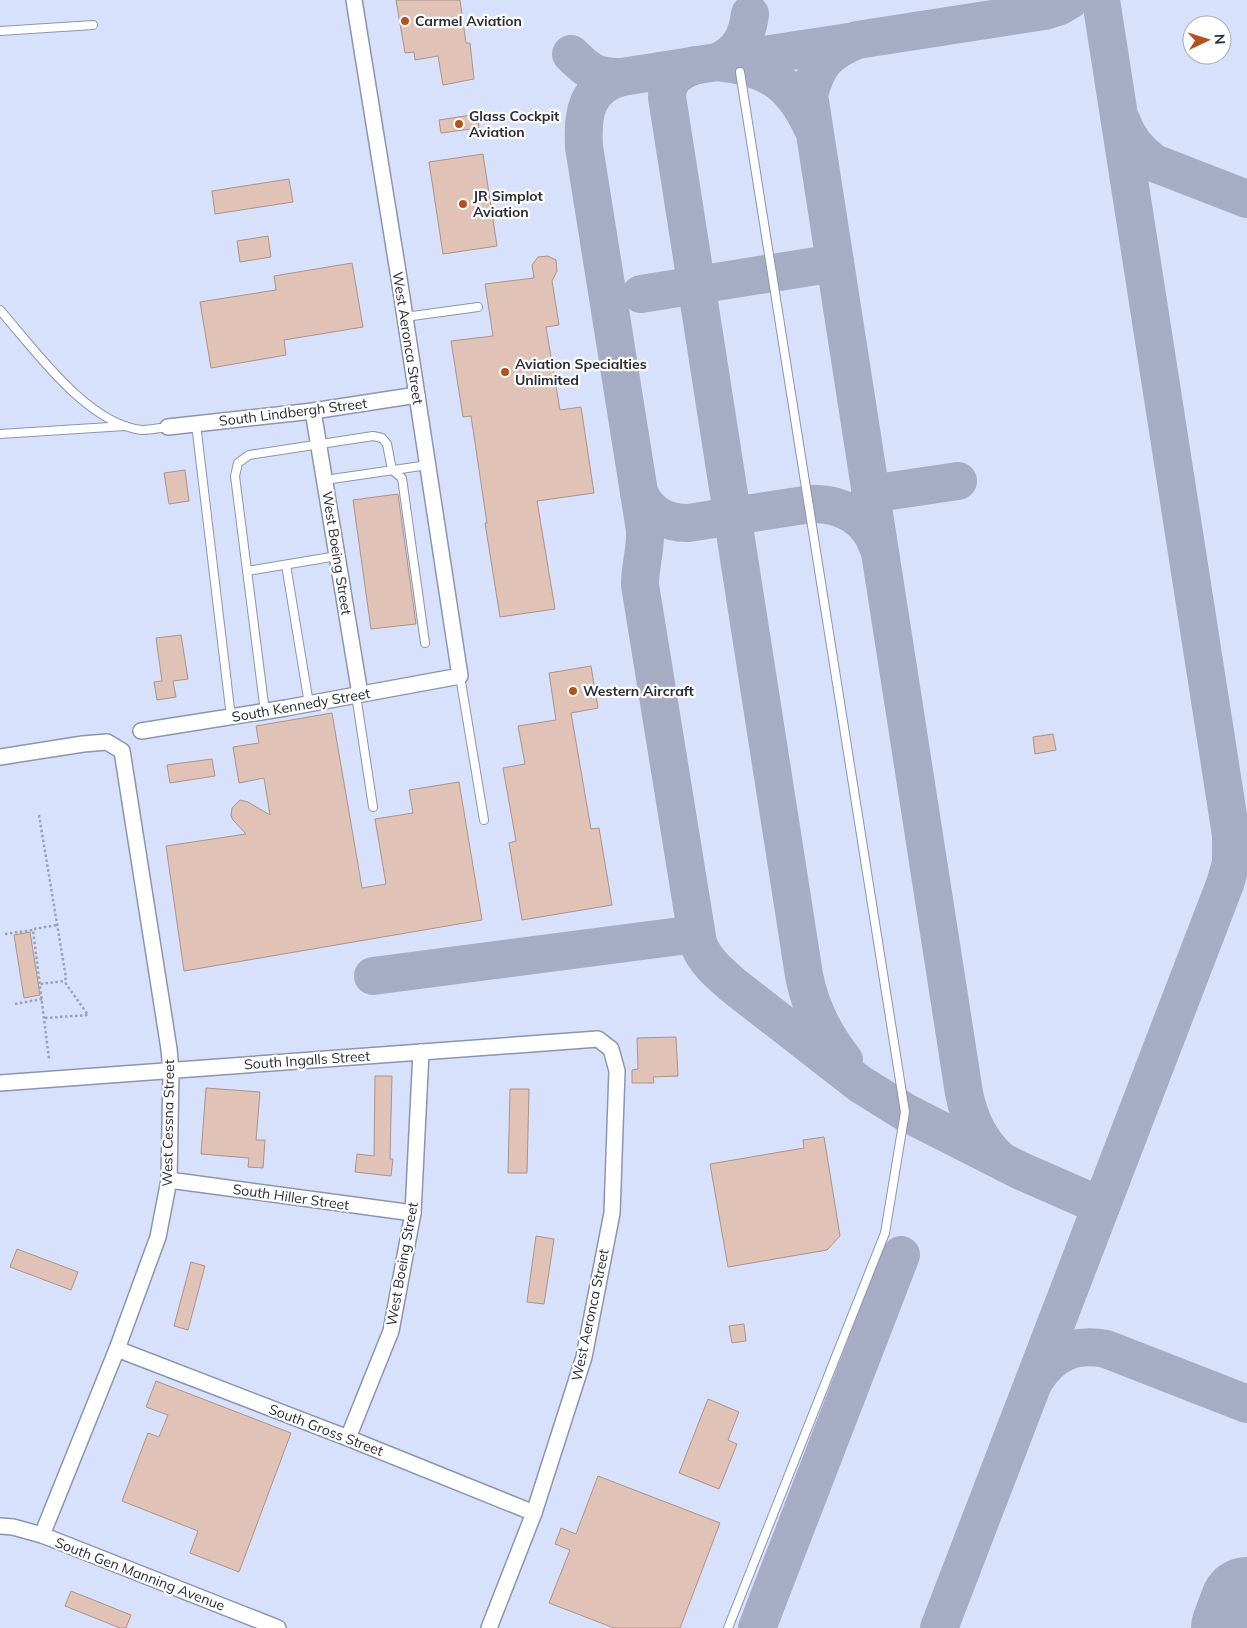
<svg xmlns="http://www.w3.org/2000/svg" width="1247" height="1628" font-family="Mulish,sans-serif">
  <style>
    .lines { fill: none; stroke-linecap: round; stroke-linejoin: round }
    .taxiway { stroke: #a5acc3; stroke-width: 38 }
    .runway { stroke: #a5acc3; stroke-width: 94 }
    .building { fill: #e0c2b6; stroke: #ae9286 }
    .service-casing { stroke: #8b95ad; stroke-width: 10 }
    .minor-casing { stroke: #8b95ad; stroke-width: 18 }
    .path { stroke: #99a1b6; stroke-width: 2.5; stroke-dasharray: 2.5 2.5; stroke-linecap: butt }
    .service { stroke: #fff; stroke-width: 8 }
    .minor { stroke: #fff; stroke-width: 15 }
    .poi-dot { fill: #b4511c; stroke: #fff; stroke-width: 2 }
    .labels { text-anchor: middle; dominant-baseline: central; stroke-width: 4.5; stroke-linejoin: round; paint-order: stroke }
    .poi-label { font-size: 14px; font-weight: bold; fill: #292c37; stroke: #fff; text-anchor: start }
    .street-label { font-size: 14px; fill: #292c37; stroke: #fff }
  </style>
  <rect width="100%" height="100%" fill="#d7e1fc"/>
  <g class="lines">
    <g class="taxiway">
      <path d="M750,14C747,37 739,53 717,62L622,77C586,86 582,114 584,147L645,530C646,549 640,566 640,585L698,943C705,962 719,973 734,986L860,1084L905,1112L1021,1171L1101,1206"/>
      <path d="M571,54C588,71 596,78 622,77"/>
      <path d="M696,65C679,71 667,79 667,97L804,975C810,1007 824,1035 844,1060"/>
      <path d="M1122,122C1128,140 1139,152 1154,163L1247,199"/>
      <path d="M812,127C791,81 766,67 717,62L849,42"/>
      <polyline points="641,294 835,263"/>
      <path d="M639,493C649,514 665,523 688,523L811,504C842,503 868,518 878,547"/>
      <polyline points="870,494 958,481"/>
      <polyline points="373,976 696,934"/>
      <path d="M998,1158C979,1141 969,1118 964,1093L809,95C817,64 827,52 857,40L1044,11L1060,6L1070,0"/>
      <path d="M1035,1380C1052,1353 1074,1343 1106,1349L1247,1404"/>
      <polyline points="757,1628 901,1255"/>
      <polyline points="939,1628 1225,884 1231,863 1231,835 1101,0"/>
    </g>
    <polyline class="runway" points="1238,1628 1247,1604"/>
  </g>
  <g class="building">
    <polygon points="396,0 460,0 466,43 470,43 474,79 443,85 438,56 415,60 414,52 405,53"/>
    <polygon points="471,115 478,115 479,128 441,133 439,120"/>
    <polygon points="483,154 497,246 443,254 429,162"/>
    <polygon points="289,179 293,202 215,214 212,191"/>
    <polygon points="268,236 271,257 240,262 237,241"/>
    <polygon points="548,256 556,260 557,271 552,281 559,325 546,327 560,410 581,407 594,493 537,501 555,609 500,617 485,523 487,523 471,416 463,417 451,341 493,336 485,284 534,278 532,265 538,257"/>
    <polygon points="352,263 363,327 284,340 286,355 211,368 200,302 276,290 274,276"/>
    <polygon points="185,470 189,501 169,504 164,473"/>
    <polygon points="398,494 416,624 371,629 353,500"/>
    <polygon points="181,635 188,679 173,681 176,697 157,700 154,682 162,681 156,638"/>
    <polygon points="591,666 598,708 571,713 591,829 599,828 612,905 522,920 509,843 516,841 503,768 525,764 518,726 556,720 549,673"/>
    <polygon points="332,713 362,888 386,884 375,819 413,813 409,790 459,782 482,920 184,971 166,846 246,834 233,820 231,816 232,808 240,800 248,802 270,815 264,778 239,783 233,747 259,743 256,726"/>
    <polygon points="1053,734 1056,750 1035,754 1033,737"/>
    <polygon points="212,759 215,776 170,783 167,765"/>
    <polygon points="30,932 40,995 24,998 14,935"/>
    <polygon points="676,1037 678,1076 653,1077 654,1083 632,1083 632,1070 638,1069 637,1038"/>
    <polygon points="375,1076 392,1076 390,1159 393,1159 391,1176 355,1172 357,1154 374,1156"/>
    <polygon points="206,1088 260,1092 256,1140 265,1140 263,1168 248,1167 249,1158 201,1154"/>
    <polygon points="510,1089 529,1089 527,1173 508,1173"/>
    <polygon points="824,1137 840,1236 827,1250 728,1267 710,1164 804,1148 803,1140"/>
    <polygon points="536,1236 554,1239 544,1304 527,1302"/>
    <polygon points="17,1249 78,1272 71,1290 10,1267"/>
    <polygon points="191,1262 205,1266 188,1330 174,1326"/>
    <polygon points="744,1324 746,1341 732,1343 729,1326"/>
    <polygon points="156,1381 291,1433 239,1572 190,1553 198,1531 122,1501 148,1433 159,1437 168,1415 146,1407"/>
    <polygon points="708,1399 739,1412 728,1440 737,1444 719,1489 679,1473"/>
    <polygon points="598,1476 720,1523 680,1628 614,1628 549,1603 570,1550 555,1544 561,1528 576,1534"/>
    <polygon points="71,1591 131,1615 126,1628 120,1628 65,1606"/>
  </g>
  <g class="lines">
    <g class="service-casing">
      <g id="service">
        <polyline points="0,31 93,25"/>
        <path d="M0,310C34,349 87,424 142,430C150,430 160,428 168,427"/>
        <polyline points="405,317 478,307"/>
        <polyline points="196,424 231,717"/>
        <polyline points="0,434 125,426"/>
        <polyline points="325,480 428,465"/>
        <polyline points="286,565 309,704"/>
        <polyline points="247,571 337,556"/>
        <polyline points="460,676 484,820"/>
        <polyline points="356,695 373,807"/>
        <polyline points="265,712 235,476 238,463 249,455 373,436 382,438 387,444 392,470 402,478 425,643"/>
        <polyline points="728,1628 885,1233 905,1112 740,72"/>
      </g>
    </g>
    <g class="minor-casing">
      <g id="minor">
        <polyline points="313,411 360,694"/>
        <polyline points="168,427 313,411 417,395"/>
        <polyline points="141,731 286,708 460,676 399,278 354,0"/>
        <polyline points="0,757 83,744 107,742 122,751 169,1049 171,1071 169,1180 158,1237 117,1349 42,1535"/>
        <polyline points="0,1083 598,1039 611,1049 617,1071 612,1213 584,1357 534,1513 489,1628"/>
        <polyline points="169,1180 413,1213"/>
        <polyline points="117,1349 348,1438 534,1513"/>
        <polyline points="348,1438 391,1331 413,1213 421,1052"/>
        <polyline points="0,1526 13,1527 42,1535 278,1628"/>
      </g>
    </g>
    <g class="path">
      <polyline points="39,815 66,978 64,981 40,984"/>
      <polyline points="34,929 57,925"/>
      <polyline points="5,934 33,930 49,1059"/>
      <polyline points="15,1004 42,999"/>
      <polyline points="45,1018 88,1015 64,981"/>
    </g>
    <use href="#service" class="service"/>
    <use href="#minor" class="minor"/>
  </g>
  <g class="poi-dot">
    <circle cx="405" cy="21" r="5"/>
    <circle cx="459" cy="124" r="5"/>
    <circle cx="463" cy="204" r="5"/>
    <circle cx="505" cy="372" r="5"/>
    <circle cx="573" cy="691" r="5"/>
  </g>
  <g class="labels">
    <g class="poi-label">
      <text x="415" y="21">Carmel Aviation</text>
      <text x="469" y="116">Glass Cockpit<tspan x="469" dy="16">Aviation</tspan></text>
      <text x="473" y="196">JR Simplot<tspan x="473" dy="16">Aviation</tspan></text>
      <text x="515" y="364">Aviation Specialties<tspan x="515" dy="16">Unlimited</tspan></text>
      <text x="583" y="691">Western Aircraft</text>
    </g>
    <g class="street-label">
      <text transform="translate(408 338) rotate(81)">West Aeronca Street</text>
      <text transform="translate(293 412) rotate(-7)">South Lindbergh Street</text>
      <text transform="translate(337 553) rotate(81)">West Boeing Street</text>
      <text transform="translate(301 705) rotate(-10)">South Kennedy Street</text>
      <text transform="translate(307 1060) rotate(-4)">South Ingalls Street</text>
      <text transform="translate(168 1123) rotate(-89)">West Cessna Street</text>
      <text transform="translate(291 1197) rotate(8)">South Hiller Street</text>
      <text transform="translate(402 1264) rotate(-80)">West Boeing Street</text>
      <text transform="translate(590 1315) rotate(-78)">West Aeronca Street</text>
      <text transform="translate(326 1430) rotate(21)">South Gross Street</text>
      <text transform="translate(140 1574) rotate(21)">South Gen Manning Avenue</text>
    </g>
  </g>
  <g transform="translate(1207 40) rotate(86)"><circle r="24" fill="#ffffff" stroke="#a9abaf"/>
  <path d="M0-4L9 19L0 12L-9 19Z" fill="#b4511c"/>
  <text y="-8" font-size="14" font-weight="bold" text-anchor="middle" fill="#292c37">N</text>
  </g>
</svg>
